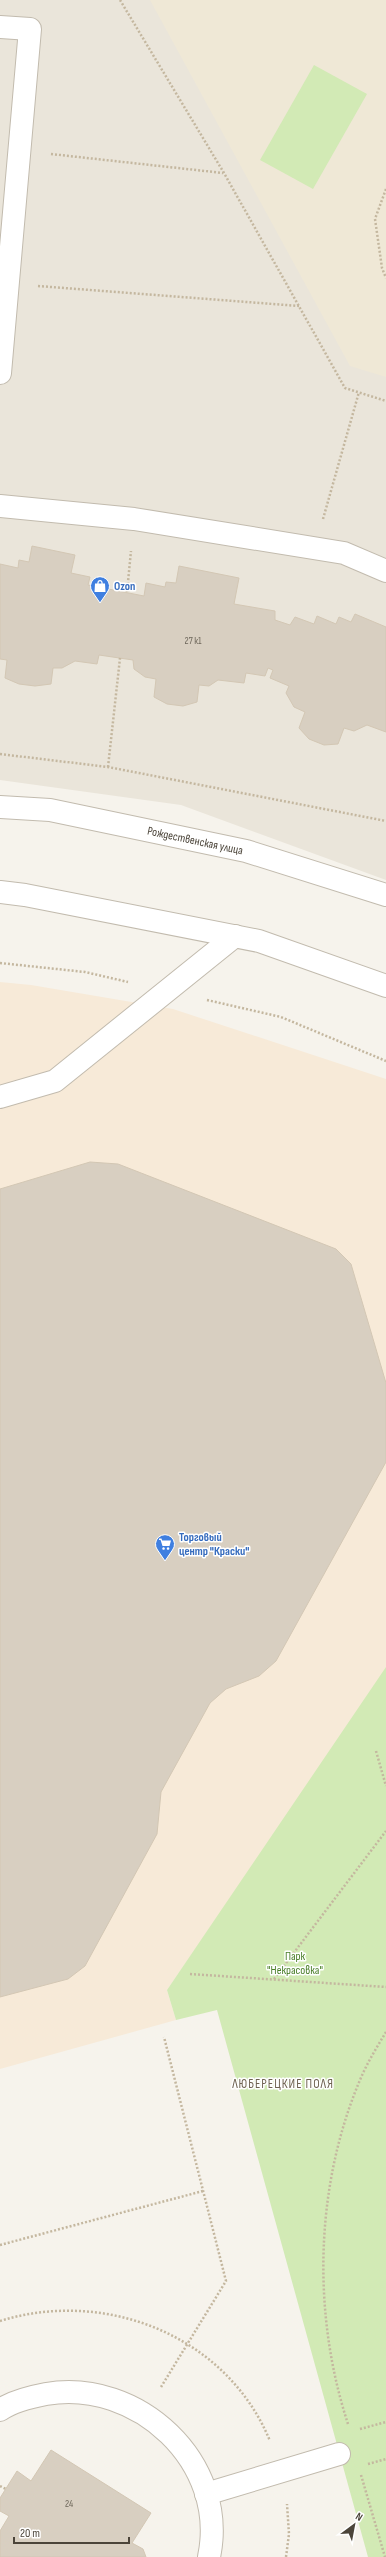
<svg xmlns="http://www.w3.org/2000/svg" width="386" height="2557" font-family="'Sofia Sans Condensed',sans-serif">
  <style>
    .residential { fill: #eae5da }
    .commercial { fill: #f7ead8 }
    .education { fill: #efe8d6 }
    .green { fill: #d2eab5 }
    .building { fill: #d8cfc1; stroke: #d3c7b4 }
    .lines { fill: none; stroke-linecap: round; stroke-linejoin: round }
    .minor-casing { stroke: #c2bbae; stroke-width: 24 }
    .path { stroke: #c4b79f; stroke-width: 2.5; stroke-dasharray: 2 2; stroke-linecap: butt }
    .minor { stroke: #fff; stroke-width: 22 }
    .labels { text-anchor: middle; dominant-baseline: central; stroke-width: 3; stroke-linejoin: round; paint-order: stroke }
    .number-label { font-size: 10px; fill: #6e675b }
    .shop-label { font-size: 12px; font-weight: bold; fill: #366cbe; stroke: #fff; text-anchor: start }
    .street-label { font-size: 12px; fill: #4b4439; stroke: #fff }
    .park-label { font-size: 12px; fill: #4a7f2a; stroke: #fff }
    .neighbourhood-label { font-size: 13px; letter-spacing: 1px; fill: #6e6250; stroke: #fff }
  </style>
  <rect width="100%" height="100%" fill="#f6f3ec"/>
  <polygon class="residential" points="0,0 386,0 386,880 181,805 0,780"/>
  <polygon class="commercial" points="0,982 31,985 173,1009 386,1079 386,1673 167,1990 176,2020 0,2069"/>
  <polygon class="education" points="150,0 386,0 386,377 350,366"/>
  <g class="green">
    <polygon points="314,65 367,94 313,189 260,160"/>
    <polygon points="386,1667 386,2557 368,2557 217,2010 176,2020 167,1990"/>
  </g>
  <g class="building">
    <polygon points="32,546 75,555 71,573 90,577 88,585 144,596 146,583 165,587 166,582 176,583 179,566 239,578 234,604 275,611 275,620 290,625 295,617 314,624 317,616 336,624 339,617 351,622 355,614 386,627 386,732 367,725 354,731 344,728 338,744 324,745 309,739 299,728 305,712 294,707 286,693 289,686 270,678 273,670 268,668 265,676 246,673 244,683 218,680 209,686 199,685 197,702 183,706 167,704 154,697 156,679 145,677 134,669 133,660 99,655 97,664 75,661 62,668 53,668 51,684 35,686 19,684 5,678 7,660 0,659 0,564 18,568 19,560 29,562"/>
    <polygon points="90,1162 118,1164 336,1249 351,1264 386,1383 386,1462 276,1661 259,1676 226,1689 210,1703 161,1792 157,1834 85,1966 68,1979 0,1997 0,1189"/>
    <polygon points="51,2450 151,2513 132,2543 143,2549 146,2557 0,2557 0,2531 9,2516 0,2511 0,2498 17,2471 31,2481"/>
  </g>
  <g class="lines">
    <g class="minor-casing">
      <g id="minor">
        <polyline points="0,27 30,29 0,373"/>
        <polyline points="0,506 134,519 344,553 386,571"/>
        <polyline points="0,807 50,810 246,851 386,895"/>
        <polyline points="0,892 25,895 259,941 386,986"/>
        <polyline points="0,1097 55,1081 235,936"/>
        <path d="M0,2410C13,2401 30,2397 46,2394C137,2378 229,2462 209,2557"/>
        <polyline points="206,2494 339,2454"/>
      </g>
    </g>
    <g class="path">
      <polyline points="120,0 224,173 345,388 386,401"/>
      <polyline points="51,154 223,173"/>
      <polyline points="386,189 375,219 382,268 386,278"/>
      <polyline points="38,286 299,306"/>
      <polyline points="323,519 359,392"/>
      <polyline points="127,592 131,551"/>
      <polyline points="0,754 108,767 386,821"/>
      <polyline points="108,767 120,658"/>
      <polyline points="0,963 85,972 128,982"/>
      <polyline points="207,1000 281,1017 386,1061"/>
      <polyline points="376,1751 386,1786"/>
      <polyline points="190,1974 386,1987"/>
      <polyline points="274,1979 386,1831"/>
      <polyline points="0,2245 203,2191"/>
      <path d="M0,2321C106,2288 227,2336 270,2441"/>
      <polyline points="161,2387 226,2281 164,2037"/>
      <path d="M348,2424C312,2314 315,2186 360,2080C367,2063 377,2047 386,2032"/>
      <polyline points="360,2429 386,2422"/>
      <polyline points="368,2464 386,2459"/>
      <polyline points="361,2475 385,2557"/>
      <polyline points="0,2486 6,2489"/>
      <polyline points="286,2557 289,2534 287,2504"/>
    </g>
    <use href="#minor" class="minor"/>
  </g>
  <defs>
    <g id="shop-pin" transform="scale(1)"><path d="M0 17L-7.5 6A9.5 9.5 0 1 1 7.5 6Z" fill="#3f7fe0" stroke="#fff"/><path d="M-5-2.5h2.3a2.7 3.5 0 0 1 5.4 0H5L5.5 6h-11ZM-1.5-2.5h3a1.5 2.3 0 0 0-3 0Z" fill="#fff"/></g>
    <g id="supermarket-pin" transform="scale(1)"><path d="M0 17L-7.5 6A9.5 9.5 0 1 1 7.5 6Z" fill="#3f7fe0" stroke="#fff"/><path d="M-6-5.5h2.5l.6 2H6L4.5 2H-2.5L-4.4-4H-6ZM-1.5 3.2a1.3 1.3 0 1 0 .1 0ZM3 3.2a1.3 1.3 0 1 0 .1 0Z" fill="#fff"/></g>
  </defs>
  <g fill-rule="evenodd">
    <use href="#shop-pin" x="100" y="586"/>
    <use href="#supermarket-pin" x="165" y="1544"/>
  </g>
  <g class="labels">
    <g class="number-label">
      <text x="193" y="641">27 к1</text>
      <text x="69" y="2504">24</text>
    </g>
    <g class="shop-label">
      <text x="114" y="586">Ozon</text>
      <text x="179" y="1537">Торговый<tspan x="179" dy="14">центр "Краски"</tspan></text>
    </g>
    <g class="street-label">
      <text transform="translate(195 841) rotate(12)">Рождественская улица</text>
    </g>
    <g class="park-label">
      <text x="295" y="1956">Парк<tspan x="295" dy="14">"Некрасовка"</tspan></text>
    </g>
    <g class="neighbourhood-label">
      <text x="283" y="2084">ЛЮБЕРЕЦКИЕ ПОЛЯ</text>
    </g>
  </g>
  <g transform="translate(354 2525) rotate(32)" stroke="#ffffff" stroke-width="3" paint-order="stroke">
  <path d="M0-3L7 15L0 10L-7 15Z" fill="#4b4439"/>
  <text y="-6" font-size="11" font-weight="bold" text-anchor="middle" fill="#4b4439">N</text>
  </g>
  <path d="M14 2537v6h115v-6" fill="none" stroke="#4b4439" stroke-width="2"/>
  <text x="20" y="2537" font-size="12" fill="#4b4439" stroke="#ffffff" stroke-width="3" paint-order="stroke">20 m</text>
</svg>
